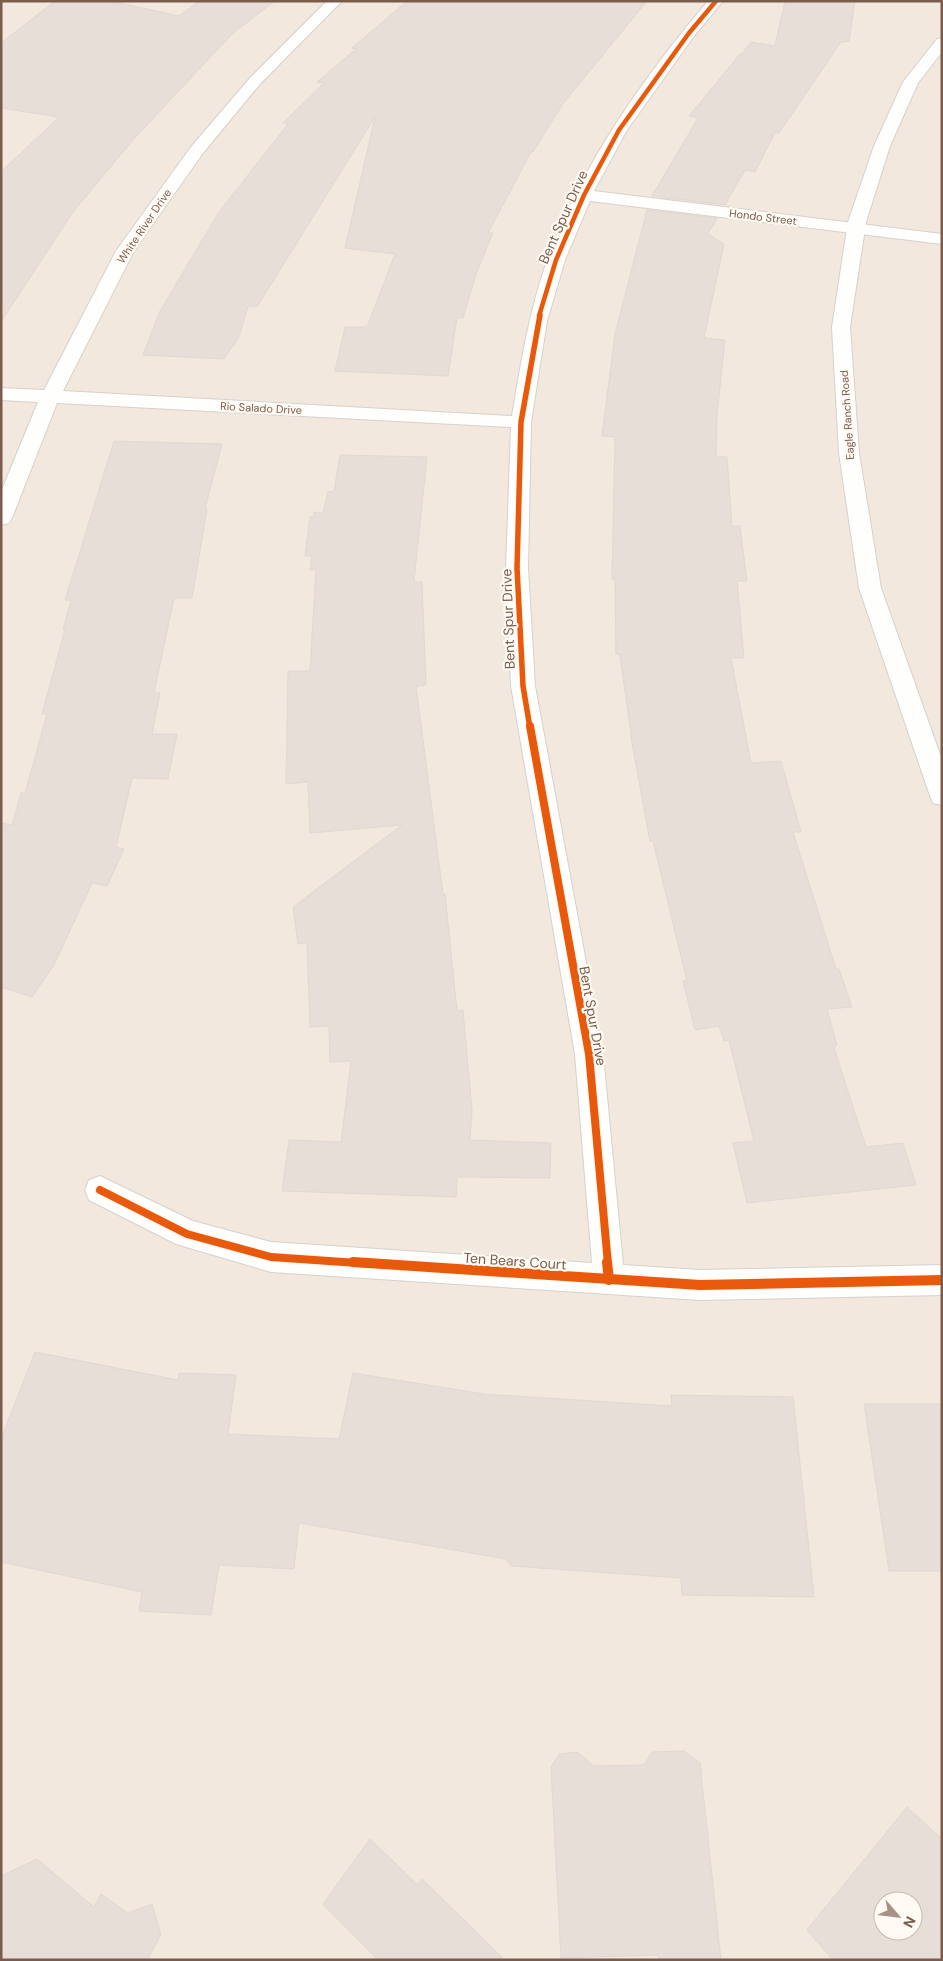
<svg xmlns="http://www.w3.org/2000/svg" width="943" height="1961" font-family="'DM Sans',sans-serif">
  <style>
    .residential { fill: #f2e8de; fill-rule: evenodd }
    .building { fill: #e6ded7; stroke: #e2d8d2; fill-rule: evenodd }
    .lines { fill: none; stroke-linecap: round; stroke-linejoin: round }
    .minor-casing { stroke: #d7d1cb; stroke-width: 2 }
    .tertiary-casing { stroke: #d7d1cb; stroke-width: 2 }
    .minor { fill: #fefefd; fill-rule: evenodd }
    .tertiary { fill: #fefefd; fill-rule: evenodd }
    .cycleway-far3-casing { stroke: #fffaf3; stroke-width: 6 }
    .cycleway-far2-casing { stroke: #fffaf3; stroke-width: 8 }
    .cycleway-far1-casing { stroke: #fffaf3; stroke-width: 11 }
    .cycleway-casing { stroke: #fffaf3; stroke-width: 13 }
    .cycleway-far3 { stroke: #e8590c; stroke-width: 4.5 }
    .cycleway-far2 { stroke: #e8590c; stroke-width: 5.5 }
    .cycleway-far1 { stroke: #e8590c; stroke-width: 8 }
    .cycleway { stroke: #e8590c; stroke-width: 10 }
    .labels { text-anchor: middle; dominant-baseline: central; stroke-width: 4.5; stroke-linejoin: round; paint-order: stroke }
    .far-street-label { font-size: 11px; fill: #7a5c4d; stroke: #fffaf3 }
    .street-label { font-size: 14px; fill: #7a5c4d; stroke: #fffaf3 }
  </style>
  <rect width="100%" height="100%" fill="#f9f5f0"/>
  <path class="residential" d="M1,1H942V1960H1ZM883,1901H913V1931H883Z"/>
  <g class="building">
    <polygon points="55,1 111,1 179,16 199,1 275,1 233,33 132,141 73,212 1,322 1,172 59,117 1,108 1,43"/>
    <polygon points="407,1 647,1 562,105 533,152 531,152 488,233 493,233 476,274 463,318 457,318 448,376 335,371 345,327 367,327 395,254 345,248 375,117 257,307 248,306 239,337 224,359 143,355 160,311 219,212 288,124 283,123 324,83 317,82 356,49 352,48"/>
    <polygon points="785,1 855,1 849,41 841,42 779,133 775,133 755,172 745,170 725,205 652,196 698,118 689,116 740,54 742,54 751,42 775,46"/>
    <polygon points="647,210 717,218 708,234 724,244 704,338 725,340 717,415 716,456 727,457 732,526 740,526 747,581 737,581 744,658 731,658 751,763 781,761 801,832 793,832 836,969 839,969 852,1007 827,1009 837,1045 834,1048 866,1147 903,1143 916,1185 747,1203 733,1143 754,1141 729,1040 724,1041 719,1026 695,1030 683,981 687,981 653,841 650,841 633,749 620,655 616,654 615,579 612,579 615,437 602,436 615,334"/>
    <polygon points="114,441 222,444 205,509 207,509 192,598 174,598 154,693 160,693 152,734 177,734 168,779 132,778 116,847 124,849 107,886 92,883 54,965 32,997 1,987 1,823 12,825 21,793 25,793 47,714 42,714 65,630 63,630 71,600 65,600"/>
    <polygon points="340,455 427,457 414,582 422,582 426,685 416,686 443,894 445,894 457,1011 463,1010 472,1110 470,1140 551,1143 550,1178 457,1177 456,1197 282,1191 289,1140 341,1142 351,1061 330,1062 329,1026 310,1027 307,943 298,944 293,907 402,825 310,833 308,782 286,784 288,671 310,671 316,570 310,570 312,556 305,556 310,517 314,517 314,512 323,513 328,492 334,491"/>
    <polygon points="35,1352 178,1380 179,1373 236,1375 228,1434 339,1439 353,1373 484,1394 672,1406 671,1395 793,1397 814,1597 682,1595 681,1578 511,1566 506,1559 299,1523 294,1569 219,1565 211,1615 139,1611 142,1592 1,1562 1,1439"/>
    <polygon points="864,1404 942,1404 942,1571 889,1571"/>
    <polygon points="684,1751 700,1763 721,1960 659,1960 658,1955 561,1958 551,1767 559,1754 577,1752 594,1766 644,1765 652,1752"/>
    <path d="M907,1807L942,1839V1960H833L807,1930ZM883,1901H913V1931H883Z"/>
    <polygon points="370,1839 418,1885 422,1879 505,1960 378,1960 323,1904"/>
    <polygon points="37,1859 94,1907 101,1894 128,1913 152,1904 161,1935 147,1960 1,1960 1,1876"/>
  </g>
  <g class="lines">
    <g class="minor-casing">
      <path id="minor" d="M327,1H342L260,84L203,153L134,251L63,391L512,416C521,363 529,311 547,261C581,165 643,78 708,1H723L694,36L627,130L594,191L942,234V244L590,201L565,260L547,321L531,422L528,568L535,686L603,1054L623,1265L700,1270L942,1265V1295L700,1300L271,1272L176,1244L89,1200L85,1190L89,1180L100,1176L193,1221L271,1242L592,1263L575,1054L511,686L506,568L511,427L57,403L12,518L9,523L1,525V492L38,402L1,400V388L44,390L116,251L191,147L250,78Z"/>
    </g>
    <g class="tertiary-casing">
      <polygon id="tertiary" points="942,38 942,52 918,83 890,146 866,222 850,327 859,453 881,588 942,760 942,805 933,803 930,796 859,588 839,453 832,327 848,222 874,146 903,82 937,39"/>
    </g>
    <use href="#minor" class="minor"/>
    <use href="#tertiary" class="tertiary"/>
    <g class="cycleway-far3-casing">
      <polyline id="cycleway-far3" points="539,316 556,260 584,195 619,130 689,33 716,1"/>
    </g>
    <g class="cycleway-far2-casing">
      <polyline id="cycleway-far2" points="530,728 523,686 517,568 521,422 540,315"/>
    </g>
    <g class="cycleway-far1-casing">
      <g id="cycleway-far1">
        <polyline points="530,726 589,1054 608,1264"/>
        <polyline points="100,1190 187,1234 271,1257 372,1264"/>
      </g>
    </g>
    <g class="cycleway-casing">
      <g id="cycleway">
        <polyline points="353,1262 700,1285 942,1280"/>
        <polyline points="607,1262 609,1280"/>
      </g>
    </g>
    <use href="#cycleway-far3" class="cycleway-far3"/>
    <use href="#cycleway-far2" class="cycleway-far2"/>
    <use href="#cycleway-far1" class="cycleway-far1"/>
    <use href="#cycleway" class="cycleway"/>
  </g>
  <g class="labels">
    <g class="far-street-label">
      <text transform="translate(763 217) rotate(7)">Hondo Street</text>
      <text transform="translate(144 226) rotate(-56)">White River Drive</text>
      <text transform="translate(261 408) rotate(3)">Rio Salado Drive</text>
      <text transform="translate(847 415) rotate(-94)">Eagle Ranch Road</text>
    </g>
    <g class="street-label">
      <text transform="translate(563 217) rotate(-66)">Bent Spur Drive</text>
      <text transform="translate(508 619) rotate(-92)">Bent Spur Drive</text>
      <text transform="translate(593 1016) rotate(80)">Bent Spur Drive</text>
      <text transform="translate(515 1261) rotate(4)">Ten Bears Court</text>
    </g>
  </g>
  <rect width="943" height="1961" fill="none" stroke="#7a5c4d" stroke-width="5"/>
  <g transform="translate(898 1916) rotate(118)"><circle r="24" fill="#fffaf3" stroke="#cabbb1"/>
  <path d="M0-4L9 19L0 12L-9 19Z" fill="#a69286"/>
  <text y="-8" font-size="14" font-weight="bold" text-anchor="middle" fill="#7a5c4d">N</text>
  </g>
</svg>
